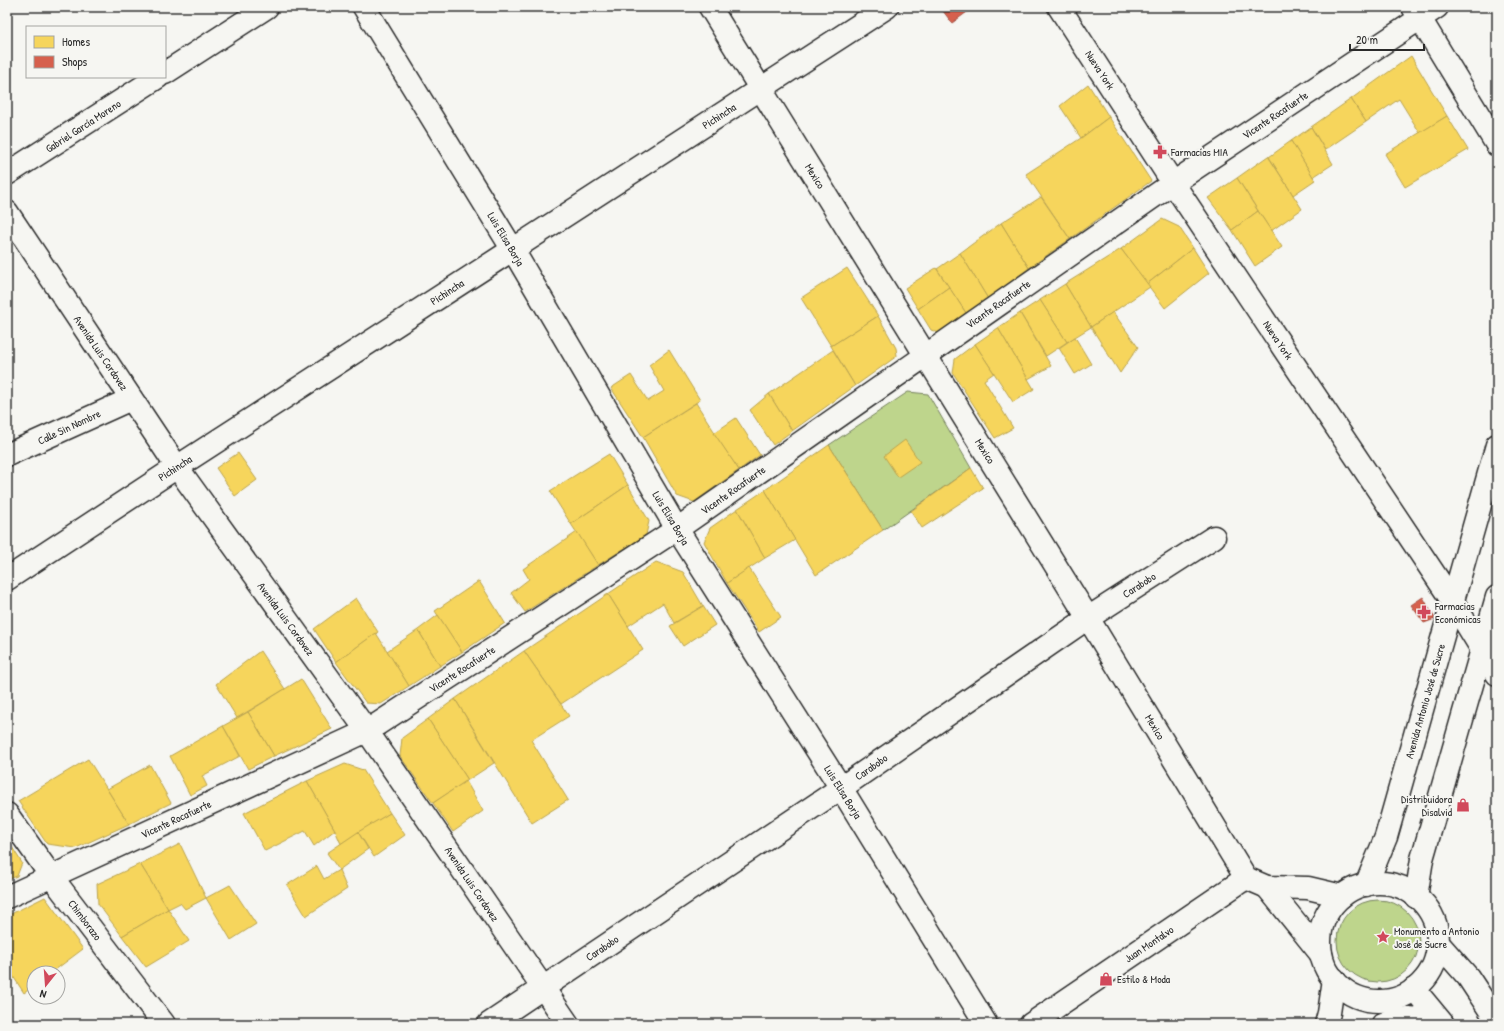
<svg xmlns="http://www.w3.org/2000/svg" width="1504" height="1031" font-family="'Patrick Hand',sans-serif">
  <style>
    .green { fill: #bed58c; stroke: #74805c }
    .homes { fill: #f6d55c; stroke: #b9a24d }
    .shops { fill: #d6604d; stroke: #a35043 }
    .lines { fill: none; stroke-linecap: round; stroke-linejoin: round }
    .minor-casing { stroke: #2b2b2b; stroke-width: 25 }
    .major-casing { stroke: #2b2b2b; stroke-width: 25 }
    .minor { stroke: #f6f6f2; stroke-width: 22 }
    .major { stroke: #f6f6f2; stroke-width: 22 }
    .labels { text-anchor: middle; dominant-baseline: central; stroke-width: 4; stroke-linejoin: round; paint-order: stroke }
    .street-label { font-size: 11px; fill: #2b2b2b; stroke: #f6f6f2 }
    .poi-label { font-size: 11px; fill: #2b2b2b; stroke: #f6f6f2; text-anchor: start }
  </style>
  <rect width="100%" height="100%" fill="#f6f6f2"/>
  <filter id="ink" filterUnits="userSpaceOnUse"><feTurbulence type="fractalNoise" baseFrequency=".025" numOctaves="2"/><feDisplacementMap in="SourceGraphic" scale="8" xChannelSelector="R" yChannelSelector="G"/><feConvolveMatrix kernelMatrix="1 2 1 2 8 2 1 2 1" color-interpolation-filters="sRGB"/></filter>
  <g filter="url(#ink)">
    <g class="green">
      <polygon points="908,392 928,394 971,468 883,530 829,445"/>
      <circle cx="1378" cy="941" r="41"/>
    </g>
    <g class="homes">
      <polygon points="1411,56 1447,116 1420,133 1399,99 1366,122 1351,99"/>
      <polygon points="1088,84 1109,117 1081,138 1060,106"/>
      <polygon points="1351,99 1366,122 1325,150 1311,127"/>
      <polygon points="1447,116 1468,150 1405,187 1385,154"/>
      <polygon points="1109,117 1151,181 1070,239 1026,174 1081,138"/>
      <polygon points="1311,127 1333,164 1313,177 1291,141"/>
      <polygon points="1291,141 1315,180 1293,195 1269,157"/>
      <polygon points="1268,156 1302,209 1271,231 1237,178"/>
      <polygon points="1237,178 1258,211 1232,230 1208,198"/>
      <polygon points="1041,197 1070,239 1029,268 1001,223"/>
      <polygon points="1258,211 1282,247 1255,266 1232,230"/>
      <polygon points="1162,219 1179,227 1193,248 1147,284 1121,249"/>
      <polygon points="1001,223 1029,268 988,299 960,253"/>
      <polygon points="1193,248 1209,273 1165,308 1147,284"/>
      <polygon points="1121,249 1150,287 1091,327 1065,284"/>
      <polygon points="960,253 988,299 966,313 937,269"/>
      <polygon points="847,268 878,316 831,346 801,298"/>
      <polygon points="936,268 949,287 918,309 905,288"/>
      <polygon points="1065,284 1091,327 1067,342 1040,300"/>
      <polygon points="949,287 966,313 939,333 931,330 918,309"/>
      <polygon points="1040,300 1067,342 1046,356 1020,313"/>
      <polygon points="1113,312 1138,347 1120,373 1091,327"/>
      <polygon points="1020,313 1051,366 1028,379 998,328"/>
      <polygon points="878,316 896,348 897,356 855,386 831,346"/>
      <polygon points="998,328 1034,389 1013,402 975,344"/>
      <polygon points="1075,337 1091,364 1075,374 1059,348"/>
      <polygon points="975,344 994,373 984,380 1013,428 995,438 953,373 955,359"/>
      <polygon points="669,350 700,400 643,437 611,388 631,375 648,401 664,391 649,365"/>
      <polygon points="833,350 855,386 792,431 769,394"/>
      <polygon points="769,394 792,431 773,445 750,410"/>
      <polygon points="696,403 739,470 694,502 677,496 643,437"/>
      <polygon points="736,418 760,455 739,470 714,433"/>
      <polygon points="905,440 920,462 898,477 884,456"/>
      <polygon points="829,445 883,530 816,575 765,490"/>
      <polygon points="238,453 257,480 235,496 216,468"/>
      <polygon points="609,454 628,485 571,524 550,491"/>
      <polygon points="971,468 983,488 922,528 911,511"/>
      <polygon points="628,485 649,521 646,535 598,565 571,524"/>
      <polygon points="765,490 795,540 765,558 737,509"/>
      <polygon points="737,509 765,558 727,583 704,542 710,528"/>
      <polygon points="577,532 598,565 525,612 511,593 529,579 523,569"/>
      <polygon points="656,562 683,572 703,606 674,623 663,603 628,626 608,594"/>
      <polygon points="749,568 781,617 759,632 727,583"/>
      <polygon points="479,581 505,623 462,652 435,611"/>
      <polygon points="608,594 643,650 561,704 524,651"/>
      <polygon points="356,598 378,632 336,662 314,629"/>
      <polygon points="703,606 715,625 683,646 670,626"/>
      <polygon points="438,615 462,652 440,666 418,630"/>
      <polygon points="418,630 440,666 409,686 387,651"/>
      <polygon points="376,633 409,686 381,704 366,703 336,662"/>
      <polygon points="260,651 285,689 237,718 216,684"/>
      <polygon points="524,651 569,716 531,740 568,800 532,823 455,699"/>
      <polygon points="301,679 332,729 274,756 248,712"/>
      <polygon points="455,699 494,763 468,780 428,719"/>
      <polygon points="248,712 274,756 248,769 223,726"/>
      <polygon points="428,719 468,780 433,803 400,756 402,738"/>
      <polygon points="223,726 240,756 202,776 207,786 190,795 170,756"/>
      <polygon points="88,759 129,824 76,848 47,844 18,801"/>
      <polygon points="345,764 363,770 390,813 341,844 335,830 307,781"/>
      <polygon points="150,765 171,803 129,824 107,789"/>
      <polygon points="307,781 335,830 314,846 305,831 265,851 244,813"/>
      <polygon points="466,781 483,811 453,832 433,803"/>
      <polygon points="390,813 405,835 374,857 358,832"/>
      <polygon points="358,832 368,849 339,870 327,853"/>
      <polygon points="7,839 22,863 17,876 7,880"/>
      <polygon points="180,844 206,898 185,909 180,903 168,909 140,864"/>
      <polygon points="140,864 168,909 122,936 98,904 97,884"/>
      <polygon points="317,866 324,879 339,870 347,889 306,916 287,885"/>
      <polygon points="230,885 256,924 231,940 206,898"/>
      <polygon points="45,897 83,949 51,973 34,973 34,986 24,993 7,967 7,916"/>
      <polygon points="168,909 189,941 146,967 122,936"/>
    </g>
    <g class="shops">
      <polygon points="940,7 974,7 952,23"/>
      <polygon points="1423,597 1435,619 1424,623 1411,605"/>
    </g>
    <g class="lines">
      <g class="minor-casing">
        <g id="minor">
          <polyline points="364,7 513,250 677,529 841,788 986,1024"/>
          <polyline points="710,7 1088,618 1246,878 1267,887 1308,888 1342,896"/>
          <polyline points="1059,7 1173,183 1453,602 1497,674"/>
          <polyline points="1413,7 1497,145"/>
          <polyline points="165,73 267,7"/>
          <polyline points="7,174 158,77"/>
          <polyline points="7,212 177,467 367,731 568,1024"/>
          <polyline points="7,455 131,399"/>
          <polyline points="7,579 177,467 887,7"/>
          <polyline points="7,814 51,876 164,1024"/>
          <polyline points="1267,887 1321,954"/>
          <polyline points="7,897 367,731 677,529 1173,183 1437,7"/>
          <polyline points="489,1024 841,788 1088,618 1214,537"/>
          <polyline points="1031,1024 1246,878"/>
        </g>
      </g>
      <g class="major-casing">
        <g id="major">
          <circle cx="1379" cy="942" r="59"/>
          <polyline points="1366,885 1386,837 1497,445"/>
          <polyline points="1416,897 1422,859 1497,597"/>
          <polyline points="1438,943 1468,977 1497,1021"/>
          <polyline points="1414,989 1443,1024"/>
          <polyline points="1326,1024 1329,1013 1334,979"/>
          <path d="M1383,1024C1402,1015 1415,1017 1435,1024"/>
        </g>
      </g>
      <use href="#minor" class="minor"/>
      <use href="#major" class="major"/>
    </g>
  </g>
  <defs>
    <g id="pharmacy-bare" transform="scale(1.08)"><path d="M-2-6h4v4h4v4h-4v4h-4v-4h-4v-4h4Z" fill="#d1495b" stroke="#f6f6f2" stroke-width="2.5" paint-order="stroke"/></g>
    <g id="shop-bare" transform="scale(1.08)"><path d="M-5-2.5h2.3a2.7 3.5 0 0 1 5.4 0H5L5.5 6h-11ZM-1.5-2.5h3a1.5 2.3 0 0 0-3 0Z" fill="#d1495b" stroke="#f6f6f2" stroke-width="2.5" paint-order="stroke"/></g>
    <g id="sight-bare" transform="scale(1.08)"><path d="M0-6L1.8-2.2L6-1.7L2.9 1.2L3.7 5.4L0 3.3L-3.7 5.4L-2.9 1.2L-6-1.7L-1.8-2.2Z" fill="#d1495b" stroke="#f6f6f2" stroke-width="2.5" paint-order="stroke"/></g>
  </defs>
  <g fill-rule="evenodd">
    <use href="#pharmacy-bare" x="1160" y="152"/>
    <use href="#pharmacy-bare" x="1424" y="612"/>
    <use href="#shop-bare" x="1463" y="805"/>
    <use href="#sight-bare" x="1383" y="937"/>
    <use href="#shop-bare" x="1106" y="979"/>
  </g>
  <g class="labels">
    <g class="street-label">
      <text transform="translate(1100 70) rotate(57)">Nueva York</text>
      <text transform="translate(1275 115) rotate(-34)">Vicente Rocafuerte</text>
      <text transform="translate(719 116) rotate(-33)">Pichincha</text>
      <text transform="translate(83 126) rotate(-33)">Gabriel García Moreno</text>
      <text transform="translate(815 176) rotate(58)">Mexico</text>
      <text transform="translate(506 239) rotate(59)">Luis Elisa Borja</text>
      <text transform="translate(447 292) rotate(-33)">Pichincha</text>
      <text transform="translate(998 304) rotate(-35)">Vicente Rocafuerte</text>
      <text transform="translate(1278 340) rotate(56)">Nueva York</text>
      <text transform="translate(101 353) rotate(56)">Avenida Luis Cordovez</text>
      <text transform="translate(69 427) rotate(-25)">Calle Sin Nombre</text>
      <text transform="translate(985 451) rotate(58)">Mexico</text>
      <text transform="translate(175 468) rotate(-33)">Pichincha</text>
      <text transform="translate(733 490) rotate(-35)">Vicente Rocafuerte</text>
      <text transform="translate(671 518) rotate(59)">Luis Elisa Borja</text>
      <text transform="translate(1139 585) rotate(-33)">Carabobo</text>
      <text transform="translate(286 619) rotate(54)">Avenida Luis Cordovez</text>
      <text transform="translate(462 669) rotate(-33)">Vicente Rocafuerte</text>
      <text transform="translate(1425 701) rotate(-74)">Avenida Antonio José de Sucre</text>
      <text transform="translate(1155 727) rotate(59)">Mexico</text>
      <text transform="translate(871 767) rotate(-35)">Carabobo</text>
      <text transform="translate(843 792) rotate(58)">Luis Elisa Borja</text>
      <text transform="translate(176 819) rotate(-25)">Vicente Rocafuerte</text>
      <text transform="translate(472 884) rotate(56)">Avenida Luis Cordovez</text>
      <text transform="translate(85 920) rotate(53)">Chimborazo</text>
      <text transform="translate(1149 944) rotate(-34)">Juan Montalvo</text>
      <text transform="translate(602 948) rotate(-34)">Carabobo</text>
    </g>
    <g class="poi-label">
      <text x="1171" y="152">Farmacias MIA</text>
      <text x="1435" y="606">Farmacias<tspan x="1435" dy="13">Económicas</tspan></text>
      <text x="1452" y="799" text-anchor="end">Distribuidora<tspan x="1452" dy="13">Disalvid</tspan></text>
      <text x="1394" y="931">Monumento a Antonio<tspan x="1394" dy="13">José de Sucre</tspan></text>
      <text x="1117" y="979">Estilo &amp; Moda</text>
    </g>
  </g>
  <rect width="1504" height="1031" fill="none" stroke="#f6f6f2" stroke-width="24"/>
  <rect x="12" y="12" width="1480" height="1007" fill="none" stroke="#2b2b2b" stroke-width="1.5" filter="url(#ink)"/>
  <rect x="26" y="26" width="140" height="52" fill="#f6f6f2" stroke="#a5a5a2"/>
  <rect x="34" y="36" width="20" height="12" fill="#f6d55c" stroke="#a5a5a2"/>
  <text x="62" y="46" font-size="12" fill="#2b2b2b">Homes</text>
  <rect x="34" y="56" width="20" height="12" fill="#d6604d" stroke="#a5a5a2"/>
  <text x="62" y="66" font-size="12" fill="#2b2b2b">Shops</text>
  <g transform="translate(46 985) rotate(197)"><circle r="19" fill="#f6f6f2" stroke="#a5a5a2"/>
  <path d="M0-3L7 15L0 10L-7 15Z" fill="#d1495b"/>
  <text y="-6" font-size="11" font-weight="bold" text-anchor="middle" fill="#2b2b2b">N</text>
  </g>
  <path d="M1350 44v6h74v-6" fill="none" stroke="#2b2b2b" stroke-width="2"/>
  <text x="1356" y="44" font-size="12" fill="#2b2b2b" stroke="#f6f6f2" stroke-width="3" paint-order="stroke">20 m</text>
</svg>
